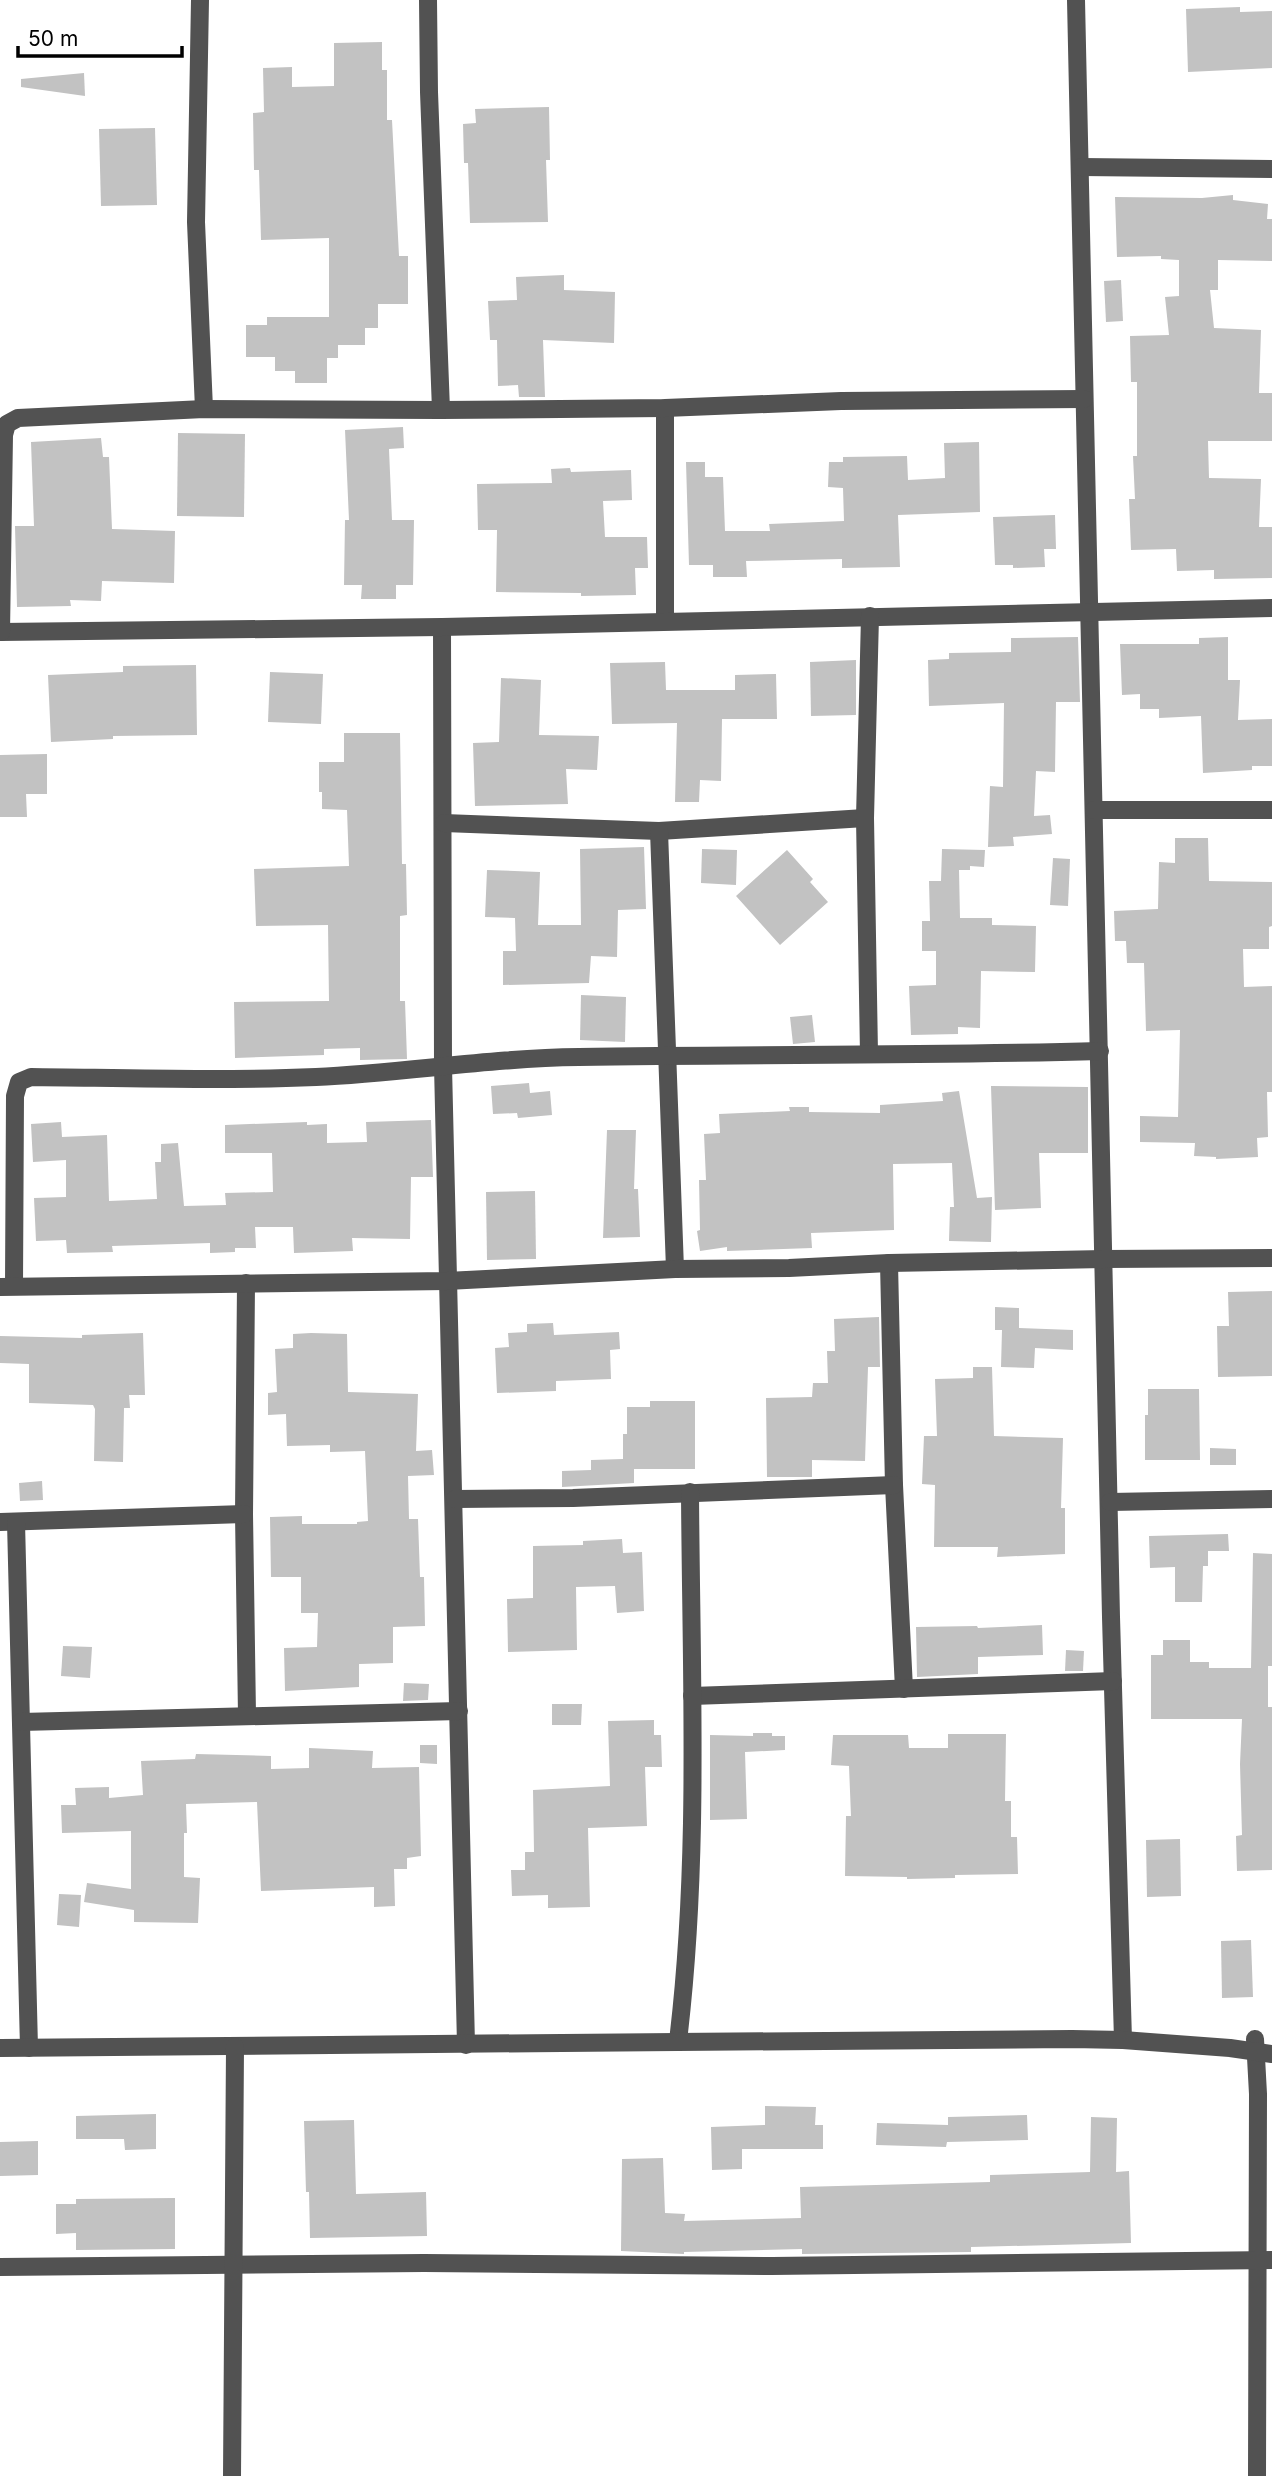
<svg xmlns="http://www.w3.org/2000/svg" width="1272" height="2476" font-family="Inter,sans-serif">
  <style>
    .building { fill: #c2c2c2 }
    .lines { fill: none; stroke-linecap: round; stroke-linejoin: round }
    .minor { stroke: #525252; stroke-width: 18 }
  </style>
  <rect width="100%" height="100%" fill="#fff"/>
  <g class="building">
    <polygon points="1240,7 1240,12 1272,11 1272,68 1188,72 1186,9"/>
    <polygon points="382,42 382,70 387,70 387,120 392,120 399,256 408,256 408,304 378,304 378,328 365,328 365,345 338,345 338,358 327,358 327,383 295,383 295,371 275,371 275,357 246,357 246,325 267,325 267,317 329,317 329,238 261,240 259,170 254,170 253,113 264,112 263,68 292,67 292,87 334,86 334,43"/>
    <polygon points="84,73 85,96 21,87 21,79"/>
    <polygon points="549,107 550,160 546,160 548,222 470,223 468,163 464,163 463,124 476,123 475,109"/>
    <polygon points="155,128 157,205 101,206 99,129"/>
    <polygon points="1233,195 1233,200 1268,204 1267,219 1272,219 1272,261 1218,260 1218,290 1210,290 1214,328 1261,330 1259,393 1272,393 1272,441 1208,441 1209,478 1261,479 1259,527 1272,527 1272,578 1214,579 1214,570 1177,571 1176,549 1131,550 1129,499 1135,499 1133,456 1137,456 1137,382 1131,382 1130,336 1169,335 1165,297 1179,296 1179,260 1161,259 1161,256 1117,257 1115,197 1202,198"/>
    <polygon points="564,275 564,290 615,292 614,343 543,340 545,397 519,397 518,385 498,386 497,340 490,340 488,301 517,300 516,277"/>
    <polygon points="1121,280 1123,321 1106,322 1104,281"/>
    <polygon points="403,427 404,448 389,449 392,520 414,520 413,585 396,585 396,599 361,599 362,585 344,585 345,520 349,520 345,430"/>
    <polygon points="178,433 245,434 244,517 177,516"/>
    <polygon points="101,438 103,457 109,457 112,529 175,531 174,583 102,581 101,601 70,600 71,606 17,607 15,526 34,526 31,442"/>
    <polygon points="979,442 980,512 898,515 900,567 842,568 842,559 746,561 747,577 713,577 713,565 689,565 686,462 705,462 705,477 723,477 725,531 770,531 769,524 844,521 843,488 828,487 829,462 843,462 843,457 907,456 908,480 945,478 944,443"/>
    <polygon points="570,468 571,472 631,470 632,500 603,501 605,537 647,537 648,568 635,568 636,595 581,596 581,593 496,592 497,530 478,530 477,484 552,483 551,469"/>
    <polygon points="1055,515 1056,549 1044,549 1045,567 1013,568 1013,565 995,565 993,517"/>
    <polygon points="1078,637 1080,702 1056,702 1055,772 1036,771 1034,816 1050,815 1052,834 1013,837 1014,846 988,847 990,786 1003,787 1004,703 929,706 928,660 949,659 949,653 1011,652 1011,638"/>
    <polygon points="1228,637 1228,680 1240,680 1238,720 1272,719 1272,766 1252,766 1252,770 1203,773 1201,716 1159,718 1159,709 1140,709 1140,694 1122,695 1120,644 1199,644 1199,638"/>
    <polygon points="856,660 856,715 811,716 810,662"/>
    <polygon points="665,662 666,690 735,690 735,675 776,674 777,719 722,719 721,781 700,780 699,802 675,802 677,723 612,724 610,663"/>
    <polygon points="196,665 197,735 113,736 113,739 51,742 48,675 123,672 123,666"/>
    <polygon points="270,672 323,674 321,724 268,722"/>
    <polygon points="501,678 541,680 539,735 599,736 597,770 566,769 568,804 475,806 473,743 499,742"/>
    <polygon points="344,733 400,733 402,864 406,864 407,915 400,916 400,1001 405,1001 407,1059 360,1060 360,1048 324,1049 324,1055 235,1058 234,1002 329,1001 328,925 256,926 254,869 349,866 347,810 322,809 322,792 319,792 319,762 344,762"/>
    <polygon points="47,754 47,794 26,794 27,817 0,817 0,755"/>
    <polygon points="1175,838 1208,838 1209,881 1272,882 1272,926 1269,927 1269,949 1243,949 1244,987 1272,986 1272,1092 1267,1092 1268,1137 1257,1138 1258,1157 1216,1159 1216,1157 1194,1156 1195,1143 1140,1142 1140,1116 1178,1117 1180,1030 1146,1031 1144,963 1127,963 1126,941 1115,941 1114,911 1158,909 1159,862 1175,863"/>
    <polygon points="644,847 646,909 618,910 617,957 591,956 589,983 503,985 503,951 516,951 515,918 485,917 487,870 540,872 538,925 581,925 580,849"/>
    <polygon points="702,849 737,850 736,885 701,883"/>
    <polygon points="942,849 985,850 984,867 970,866 970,870 959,870 960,918 992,918 992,925 1036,926 1035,972 981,971 980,1028 958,1027 958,1034 911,1035 909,986 936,985 936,951 922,951 922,921 930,921 929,881 941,881"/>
    <polygon points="787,850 813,879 810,882 828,902 780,945 736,896"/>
    <polygon points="1053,858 1070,859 1068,906 1050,905"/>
    <polygon points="581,995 626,997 625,1042 580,1040"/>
    <polygon points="812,1015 815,1042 793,1044 790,1017"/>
    <polygon points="529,1083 530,1093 550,1091 552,1115 518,1118 517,1113 493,1114 491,1086"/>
    <polygon points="991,1086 1088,1087 1088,1153 1039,1153 1041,1208 995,1210"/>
    <polygon points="959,1091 977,1198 992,1197 991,1242 949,1241 950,1207 954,1207 952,1163 893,1164 894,1230 811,1233 812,1248 727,1251 727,1247 700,1251 697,1231 700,1230 699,1180 706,1180 704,1134 720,1133 719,1114 790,1111 789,1107 809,1107 809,1112 880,1113 880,1105 943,1101 942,1093"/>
    <polygon points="431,1120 433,1177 411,1177 410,1239 352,1238 353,1251 294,1253 293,1227 255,1227 256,1248 235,1248 235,1252 210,1253 210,1243 112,1246 113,1252 67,1253 66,1240 36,1241 34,1198 66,1197 66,1160 33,1162 31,1124 61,1122 62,1137 107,1135 109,1201 157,1199 155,1162 161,1162 161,1144 178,1143 184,1206 226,1205 225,1193 273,1192 272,1153 225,1153 225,1125 307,1122 307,1125 327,1124 327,1143 367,1142 366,1122"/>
    <polygon points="607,1130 636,1130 634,1189 638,1189 640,1237 603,1238"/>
    <polygon points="535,1191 536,1259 487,1260 486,1192"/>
    <polygon points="1272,1291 1272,1376 1218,1377 1217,1326 1229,1326 1228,1292"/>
    <polygon points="995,1307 1019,1308 1019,1328 1073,1330 1073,1350 1035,1348 1034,1368 1001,1367 1002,1330 995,1330"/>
    <polygon points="879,1317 880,1367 868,1367 865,1461 812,1460 812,1477 767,1477 766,1398 812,1397 813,1383 828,1383 827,1351 835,1351 834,1319"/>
    <polygon points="553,1323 554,1335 619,1332 620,1349 610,1350 611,1379 556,1381 556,1391 497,1393 495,1348 509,1347 508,1333 527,1332 527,1324"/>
    <polygon points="143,1333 145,1395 129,1395 130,1408 124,1408 123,1462 94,1461 95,1409 93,1405 29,1403 29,1364 0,1363 0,1336 82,1338 82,1335"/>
    <polygon points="311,1333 347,1334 348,1392 418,1394 416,1451 432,1450 434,1475 408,1476 409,1519 418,1519 420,1577 424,1577 425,1626 393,1627 393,1663 359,1664 359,1687 285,1691 284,1648 317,1647 318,1613 301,1613 301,1577 271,1577 270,1517 302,1516 302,1524 357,1524 357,1522 368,1521 365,1451 330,1452 330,1445 287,1446 286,1414 268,1415 268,1393 277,1392 275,1349 293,1348 293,1334"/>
    <polygon points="973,1367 992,1367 994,1436 1063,1438 1061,1508 1065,1508 1065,1554 997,1557 998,1547 934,1547 935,1485 922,1484 924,1436 937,1436 935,1379 973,1378"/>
    <polygon points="1148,1389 1199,1389 1200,1460 1145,1460 1145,1415 1148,1415"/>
    <polygon points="650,1401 695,1401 695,1469 634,1469 634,1483 562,1487 562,1471 591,1470 591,1460 623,1459 623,1434 627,1434 627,1407 650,1407"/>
    <polygon points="1210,1448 1236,1449 1236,1465 1210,1465"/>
    <polygon points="42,1481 43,1500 20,1501 19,1483"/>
    <polygon points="1228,1534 1229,1551 1208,1551 1208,1566 1203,1566 1202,1602 1175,1602 1175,1567 1150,1568 1149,1536"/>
    <polygon points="622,1539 623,1553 642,1552 644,1611 617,1613 615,1586 576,1587 577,1650 508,1652 507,1599 533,1598 533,1546 583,1545 583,1541"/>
    <polygon points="1253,1553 1272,1554 1272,1666 1268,1666 1268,1707 1272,1707 1272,1870 1237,1871 1236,1836 1242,1835 1240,1764 1242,1719 1151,1719 1151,1655 1163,1655 1163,1640 1190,1640 1190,1662 1209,1662 1209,1668 1251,1668"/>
    <polygon points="1042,1625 1043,1655 978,1657 978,1674 917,1677 916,1627 977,1626 978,1628"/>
    <polygon points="63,1646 92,1647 90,1678 61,1676"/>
    <polygon points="1066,1650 1084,1651 1083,1671 1065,1671"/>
    <polygon points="404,1683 429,1684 428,1700 403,1701"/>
    <polygon points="552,1704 582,1704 581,1725 552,1725"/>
    <polygon points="654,1720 654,1735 661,1735 662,1767 645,1767 647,1826 588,1828 590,1907 548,1908 548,1895 512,1896 511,1870 525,1870 525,1852 534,1852 533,1790 610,1786 608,1721"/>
    <polygon points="753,1733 772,1733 772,1736 785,1736 785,1750 745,1752 747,1819 710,1820 710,1735 753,1736"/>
    <polygon points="948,1734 1006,1734 1005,1801 1011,1801 1011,1837 1017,1837 1018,1874 955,1875 955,1878 907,1879 907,1877 845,1876 846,1816 851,1816 849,1766 831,1765 833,1735 908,1735 909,1748 948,1748"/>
    <polygon points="420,1745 437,1745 437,1764 420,1763"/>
    <polygon points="309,1748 373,1751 372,1768 419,1767 421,1856 407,1858 407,1869 394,1869 395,1906 374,1907 374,1887 261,1891 257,1802 186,1804 187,1833 184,1833 184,1877 200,1878 198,1923 134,1922 134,1910 84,1902 87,1883 131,1889 131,1831 62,1833 61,1805 76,1805 75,1788 109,1787 109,1798 143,1795 141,1761 195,1759 196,1754 271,1756 271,1769 309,1768"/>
    <polygon points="1180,1839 1181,1896 1147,1897 1146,1840"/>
    <polygon points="59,1894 81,1895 79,1927 57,1925"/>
    <polygon points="1251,1940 1253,1997 1222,1998 1221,1941"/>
    <polygon points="765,2106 816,2107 815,2125 823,2125 823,2149 742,2149 742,2169 712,2170 711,2127 765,2125"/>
    <polygon points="156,2114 156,2149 125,2150 124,2139 76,2139 76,2116"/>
    <polygon points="1027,2115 1028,2140 947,2142 946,2147 876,2145 877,2123 948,2125 948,2117"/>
    <polygon points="1091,2117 1117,2118 1116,2172 1129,2171 1131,2243 971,2247 971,2252 802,2254 802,2249 684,2252 684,2254 621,2251 622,2159 663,2158 665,2213 685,2214 684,2221 801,2218 800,2187 990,2182 990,2175 1090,2172"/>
    <polygon points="354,2120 356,2194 426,2192 427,2236 310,2238 309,2192 306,2192 304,2121"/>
    <polygon points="38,2141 38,2175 0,2176 0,2142"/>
    <polygon points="175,2198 175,2249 76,2250 76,2233 56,2234 56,2204 76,2204 76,2199"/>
  </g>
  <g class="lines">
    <g class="minor">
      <polyline points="200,0 196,222 204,409"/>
      <polyline points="428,0 429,92 441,410"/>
      <polyline points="1076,0 1111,1617 1123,2040"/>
      <polyline points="1081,167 1272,169"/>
      <polyline points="665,621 665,408"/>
      <polyline points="442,627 443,1066 466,2045"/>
      <polyline points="0,632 442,627 1272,608"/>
      <polyline points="1,632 4,435 7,424 18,418 204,409 441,410 665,408 841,401 1084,399"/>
      <polyline points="1094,810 1272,810"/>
      <polyline points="444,823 659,831 865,818"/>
      <polyline points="659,831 675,1269"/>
      <polyline points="869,1054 865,818 870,616"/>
      <polyline points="889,1263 894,1485 904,1689"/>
      <polyline points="246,1283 244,1514 247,1715"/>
      <path d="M14,1286L15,1096L19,1082L31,1077C126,1078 221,1081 316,1077C404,1073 491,1058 579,1057C753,1054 927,1056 1100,1051"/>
      <polyline points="0,1287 447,1281 675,1269 789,1268 889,1263 1104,1259 1272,1258"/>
      <polyline points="455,1499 573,1498 894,1485"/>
      <polyline points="1110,1502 1272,1499"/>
      <polyline points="0,1522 244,1514"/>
      <polyline points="16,1522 29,2048"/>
      <polyline points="692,1696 1113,1681"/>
      <polyline points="21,1722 459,1711"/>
      <polyline points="1255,2039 1258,2094 1257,2476"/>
      <path d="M678,2041C700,1859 691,1675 690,1492"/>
      <path d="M0,2048C357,2046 715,2040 1072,2039L1123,2040L1230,2048L1272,2054"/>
      <polyline points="0,2267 424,2263 772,2266 1272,2260"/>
      <polyline points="232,2476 235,2047"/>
    </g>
  </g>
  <path d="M18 46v10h164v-10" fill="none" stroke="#000000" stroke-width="3.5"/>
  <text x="28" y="46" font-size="21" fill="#000000" stroke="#ffffff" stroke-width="5" paint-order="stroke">50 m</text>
</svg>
